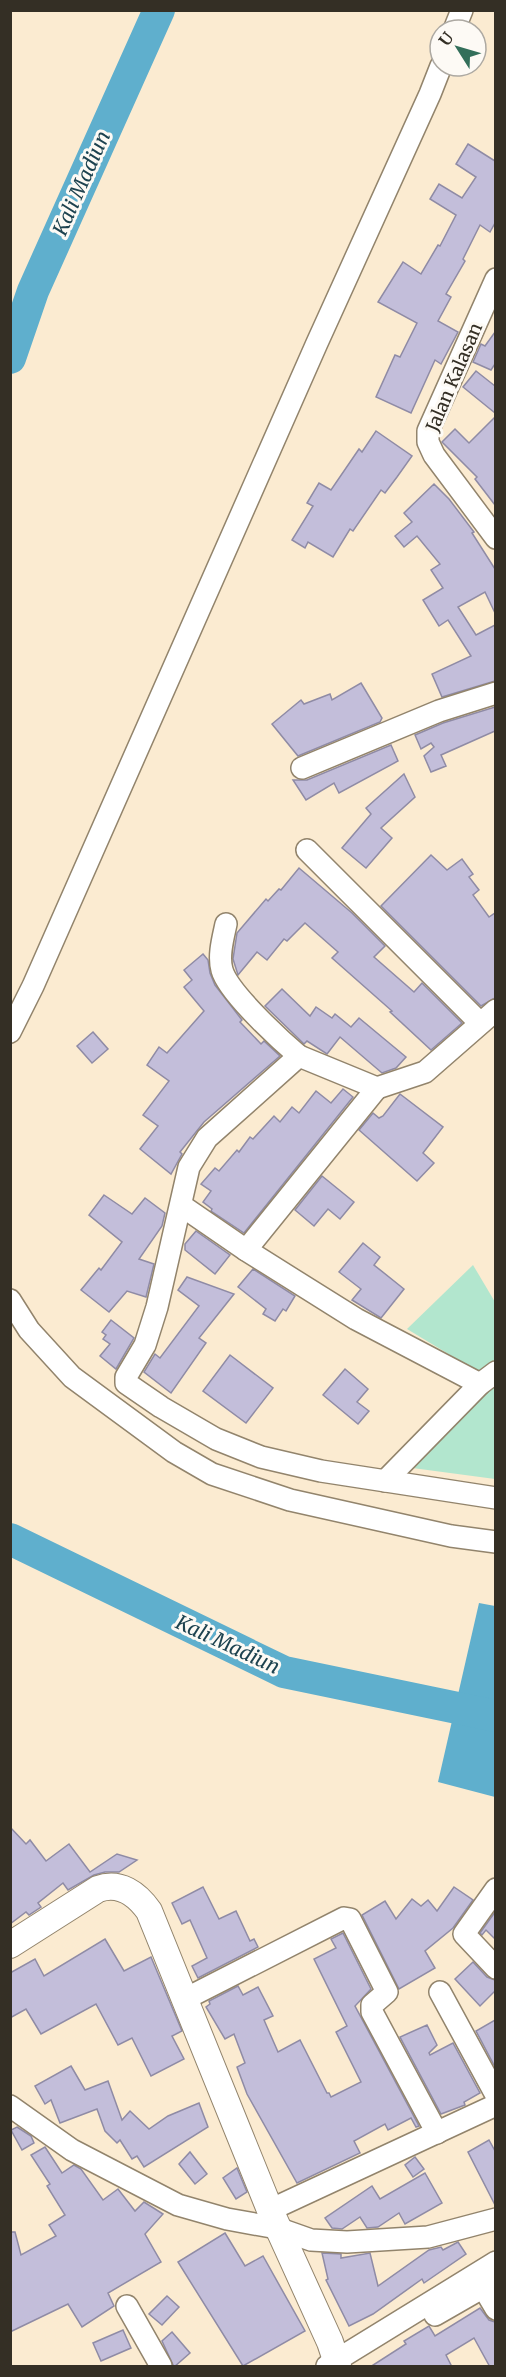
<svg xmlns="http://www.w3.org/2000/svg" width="506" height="2377" font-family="Merriweather,serif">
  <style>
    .green { fill: #b2e6ce }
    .water { fill: #5fafcd }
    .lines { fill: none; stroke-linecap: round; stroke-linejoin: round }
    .river { stroke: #5fafcd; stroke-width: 32 }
    .building { fill: #c3beda; stroke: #8f8ba5; stroke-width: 1.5 }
    .minor-casing { stroke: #92846c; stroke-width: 24 }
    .tertiary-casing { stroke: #92846c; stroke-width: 28 }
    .minor { stroke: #fff; stroke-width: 21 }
    .tertiary { stroke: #fff; stroke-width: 26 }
    .labels { text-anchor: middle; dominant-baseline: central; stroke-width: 6; stroke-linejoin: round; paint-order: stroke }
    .street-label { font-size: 18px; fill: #342f25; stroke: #fdfaf5 }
    .water-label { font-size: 20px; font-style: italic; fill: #1e4350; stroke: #fdfaf5 }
  </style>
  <rect width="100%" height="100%" fill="#fbebd1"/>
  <g class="green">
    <polygon points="473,1265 495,1302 495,1361 480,1373 407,1329"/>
    <polygon points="495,1380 495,1479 405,1467"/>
  </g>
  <polygon class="water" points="479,1603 495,1606 495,1797 438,1782"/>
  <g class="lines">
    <g class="river">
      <polyline points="10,358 33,291 159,10"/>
      <polyline points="10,1539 284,1672 496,1716"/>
    </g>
  </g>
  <g class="building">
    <polygon points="468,144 495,161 495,223 490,232 480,225 463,259 465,261 446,294 451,297 438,321 458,332 441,364 435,360 411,413 376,397 395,355 400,357 417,323 378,302 403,262 421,274 438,245 440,246 456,215 430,199 439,184 462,198 476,177 456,164"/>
    <polygon points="495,332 495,364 491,370 473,362 481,344 485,346"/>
    <polygon points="476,371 495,386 495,413 463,387"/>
    <polygon points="495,417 495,505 475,479 477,477 442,442 455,429 469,443"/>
    <polygon points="376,431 412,456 397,477 385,493 381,490 353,531 350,529 333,557 308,542 305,548 292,540 313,506 307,503 319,483 331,490 359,449 362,452"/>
    <polygon points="434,484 449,499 474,532 472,533 495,569 495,613 485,592 458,607 476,635 495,625 495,681 442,697 432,674 471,656 448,620 439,626 423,600 443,588 431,570 440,564 417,536 404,547 395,536 412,522 404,513"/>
    <polygon points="361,683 382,718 380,722 298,756 272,724 301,700 304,704 330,694 332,700"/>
    <polygon points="495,707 495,731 441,755 446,766 431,772 424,756 434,747 431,743 421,749 415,735 443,723"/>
    <polygon points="391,745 398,761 339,793 334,783 306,800 293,780 307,780"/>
    <polygon points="404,774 415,797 381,828 392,838 366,868 342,848 371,814 366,808"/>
    <polygon points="431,855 447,870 462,859 473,874 469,877 479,890 473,895 489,917 495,913 495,998 481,1006 381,906"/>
    <polygon points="299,868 352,913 385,946 374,957 414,992 422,983 462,1023 431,1050 390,1012 392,1011 332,958 338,952 305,923 287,941 284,939 267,960 257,952 238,975 233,959 237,933 266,899 268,901 279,889 281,890"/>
    <polygon points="203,954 208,960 210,973 215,985 242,1020 240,1022 261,1044 264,1041 280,1056 204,1122 180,1152 182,1154 171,1174 140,1149 158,1126 143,1115 169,1081 147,1065 159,1047 167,1053 204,1011 184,987 192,980 184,970"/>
    <polygon points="282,989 310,1016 316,1007 332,1018 335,1014 351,1027 359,1018 406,1057 396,1068 382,1073 340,1037 327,1054 307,1041 304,1044 265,1006"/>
    <polygon points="93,1032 108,1049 92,1063 77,1046"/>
    <polygon points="343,1089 353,1097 244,1233 211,1211 212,1209 203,1202 211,1191 201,1184 215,1168 219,1171 237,1150 239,1152 250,1137 253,1139 274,1116 280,1122 292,1107 299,1113 316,1091 331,1103"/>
    <polygon points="400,1094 443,1127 423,1153 434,1163 417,1181 359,1130 373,1113 379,1118 383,1116"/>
    <polygon points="322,1176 354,1202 340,1219 328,1209 314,1226 295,1210"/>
    <polygon points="104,1195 132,1214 145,1198 165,1213 162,1226 139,1259 154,1264 146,1297 127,1291 109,1312 81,1290 99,1268 101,1270 122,1242 89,1215"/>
    <polygon points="196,1231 230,1255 215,1274 185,1250 185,1244"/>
    <polygon points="363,1243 380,1257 374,1265 404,1289 381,1318 352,1300 361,1289 339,1272"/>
    <polygon points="253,1269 295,1296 286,1311 283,1309 275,1321 263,1314 266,1309 238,1287"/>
    <polygon points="187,1277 234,1294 199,1338 206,1343 171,1393 144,1372 155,1354 160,1358 199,1306 178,1290"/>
    <polygon points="111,1320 134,1338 116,1369 100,1356 110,1344 103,1339 106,1335 102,1332"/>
    <polygon points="230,1355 273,1388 246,1423 203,1391"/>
    <polygon points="345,1369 368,1389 357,1402 369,1411 358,1424 323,1395"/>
    <polygon points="10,1827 26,1844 30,1840 46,1861 69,1844 90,1872 117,1854 137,1860 119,1872 105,1872 94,1875 68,1890 63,1883 38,1903 41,1907 29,1915 26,1912 10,1924"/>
    <polygon points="203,1887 219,1919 236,1911 250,1941 254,1939 258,1947 198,1978 192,1966 207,1958 190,1920 182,1924 172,1903"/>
    <polygon points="454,1887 473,1900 453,1928 425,1951 435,1968 399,1989 362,1915 385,1901 396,1919 412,1899 421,1906 428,1900 437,1911"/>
    <polygon points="495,1912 495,1939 486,1930 482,1935 480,1933"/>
    <polygon points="343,1933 371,1989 355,2006 419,2126 416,2127 411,2118 388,2130 385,2124 354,2141 360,2153 297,2183 247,2094 237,2067 245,2063 234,2034 225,2039 206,2007 210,2004 209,2001 238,1986 243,1995 258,1987 273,2016 264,2020 278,2052 300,2040 327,2093 329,2093 331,2097 361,2082 336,2032 347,2026 314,1959 336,1948 331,1939"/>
    <polygon points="105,1939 124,1971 151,1957 182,2031 172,2036 184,2059 151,2076 132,2038 118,2045 96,2004 41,2034 26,2009 10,2018 10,1973 35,1959 44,1976"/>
    <polygon points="473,1962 487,1977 495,1980 495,1991 480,2006 455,1979"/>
    <polygon points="495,2020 495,2067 476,2031"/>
    <polygon points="427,2025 437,2045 429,2053 430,2055 453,2043 480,2093 464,2102 465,2105 441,2114 400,2037"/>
    <polygon points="71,2066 85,2090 108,2081 122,2120 130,2111 149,2129 168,2116 199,2103 208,2127 144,2167 137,2156 132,2159 120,2140 117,2143 105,2131 97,2109 60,2123 51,2100 45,2104 35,2086"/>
    <polygon points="17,2127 31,2136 34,2143 22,2150 11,2130"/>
    <polygon points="489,2140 495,2151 495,2205 468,2152"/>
    <polygon points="45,2147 62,2173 74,2165 81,2169 103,2200 118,2189 135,2211 144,2202 163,2214 145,2234 161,2262 108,2293 114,2306 82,2327 68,2304 10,2332 10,2232 15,2232 21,2255 56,2236 49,2225 65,2215 47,2186 50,2184 31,2155"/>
    <polygon points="190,2152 207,2174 195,2184 179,2164"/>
    <polygon points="415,2157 424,2169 413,2177 405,2165"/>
    <polygon points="237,2168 247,2192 236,2199 223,2178"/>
    <polygon points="425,2173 442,2203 405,2224 399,2213 378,2227 367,2228 360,2217 342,2229 332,2228 325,2218 372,2186 380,2199"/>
    <polygon points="225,2233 245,2266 263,2256 305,2331 243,2366 178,2262"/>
    <polygon points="458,2242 466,2254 424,2283 422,2279 373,2314 349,2326 326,2280 328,2279 322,2253 341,2254 341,2258 370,2253 378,2286 429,2250 441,2247 443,2250"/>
    <polygon points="167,2296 179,2307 162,2325 149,2314"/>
    <polygon points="480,2308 489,2320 495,2322 495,2367 490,2367 474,2338 446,2355 452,2367 370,2367 406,2344 404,2341 429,2326 435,2336"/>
    <polygon points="123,2330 131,2348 101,2361 93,2343"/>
    <polygon points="172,2332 190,2353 174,2367 162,2341"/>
  </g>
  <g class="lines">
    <g class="minor-casing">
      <g id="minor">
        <polyline points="454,30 462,10"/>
        <polyline points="496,279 428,431 428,442 434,455 496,538"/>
        <polyline points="302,768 439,711 496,693"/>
        <polyline points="307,850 479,1022"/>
        <path d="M226,924C223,938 218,956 222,970C228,992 280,1040 299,1056"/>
        <polyline points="10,1032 33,986 317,343 430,94 441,66"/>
        <polyline points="377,1088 299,1056 207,1138 189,1167 157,1307 145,1345 126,1377 126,1383 161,1407 216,1439 261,1457 321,1471 496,1498"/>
        <polyline points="377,1088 425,1072 496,1010"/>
        <polyline points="182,1206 246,1250 356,1319 480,1384"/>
        <polyline points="246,1250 377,1088"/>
        <polyline points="10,1300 29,1330 72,1377 174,1452 212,1474 290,1500 451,1536 496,1542"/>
        <polyline points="385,1481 480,1384 496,1372"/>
        <polyline points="496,1889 464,1934 496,1968"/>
        <polyline points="440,1992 496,2095"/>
        <polyline points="185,1999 344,1918 350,1919 387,1992 372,2005 372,2012 437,2133"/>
        <polyline points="10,2106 72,2150 178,2205 227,2219 277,2228 311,2240 347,2242 428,2237 496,2219"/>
        <polyline points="270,2210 496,2105"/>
        <polyline points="477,2277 496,2309"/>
        <polyline points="127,2306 161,2366"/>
        <polyline points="435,2315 496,2280"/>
        <polyline points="327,2366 496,2262"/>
      </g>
    </g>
    <g class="tertiary-casing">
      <path id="tertiary" d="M10,1945L98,1889C120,1881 137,1894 149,1911L270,2210L330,2342L338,2366"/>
    </g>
    <use href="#minor" class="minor"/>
    <use href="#tertiary" class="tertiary"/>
  </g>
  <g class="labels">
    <g class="street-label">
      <text transform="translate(454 377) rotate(-67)">Jalan Kalasan</text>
    </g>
    <g class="water-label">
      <text transform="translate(81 183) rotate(-66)">Kali Madiun</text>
      <text transform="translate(228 1644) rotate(25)">Kali Madiun</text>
    </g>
  </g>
  <rect width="506" height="2377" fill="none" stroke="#342f25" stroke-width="24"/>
  <g transform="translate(458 48) rotate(307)"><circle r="28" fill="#fdfaf5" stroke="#ada9a2" stroke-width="1.5"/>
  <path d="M0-4.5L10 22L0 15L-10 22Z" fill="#336f5a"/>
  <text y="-9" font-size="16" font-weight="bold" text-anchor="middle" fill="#342f25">U</text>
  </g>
</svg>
